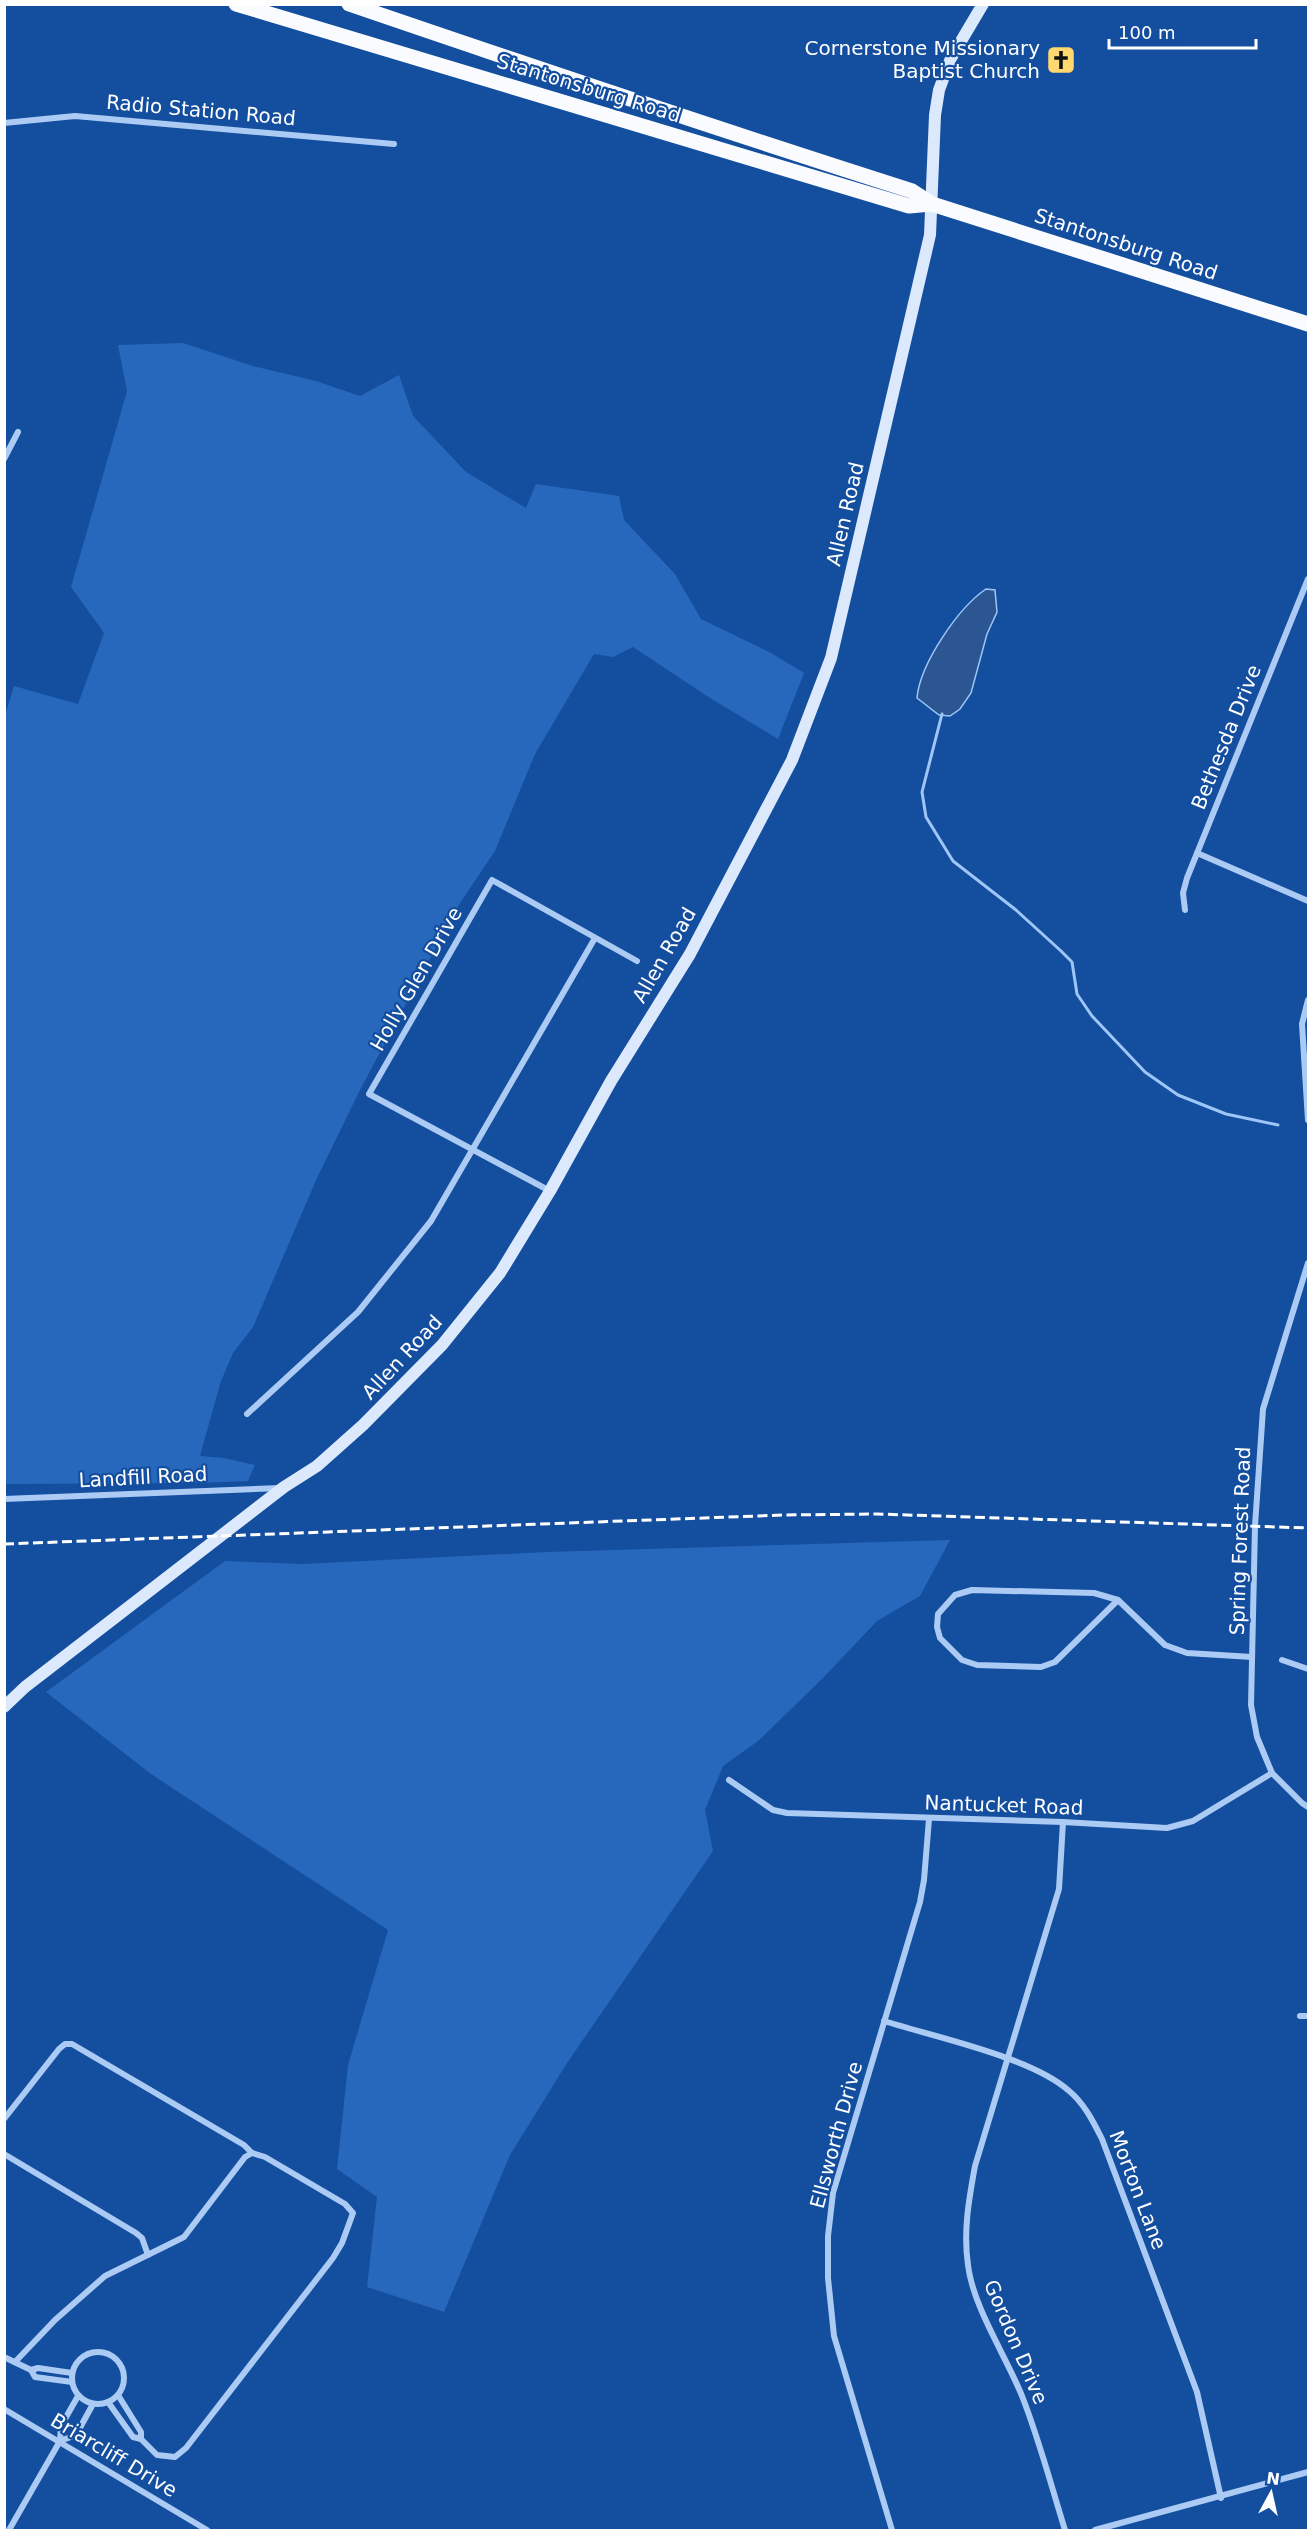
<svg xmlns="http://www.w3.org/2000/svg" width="1313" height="2535" font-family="'DejaVu Sans',sans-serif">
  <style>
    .green { fill: #2768bd }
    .water { fill: #2b5692; stroke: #9ec6f7; stroke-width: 1.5 }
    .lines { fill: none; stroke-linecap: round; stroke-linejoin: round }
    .stream { stroke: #9ec6f7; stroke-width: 3 }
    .street { stroke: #accbf4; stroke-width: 6 }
    .secondary { stroke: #dce9fd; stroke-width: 12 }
    .primary { stroke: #f9fbff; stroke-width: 15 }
    .rail { stroke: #fff; stroke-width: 3; stroke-dasharray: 10 4.5; stroke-linecap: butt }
    .labels { text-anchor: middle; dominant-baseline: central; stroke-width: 4.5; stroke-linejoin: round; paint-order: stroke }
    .poi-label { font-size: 20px; fill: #fff; stroke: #144e9f; text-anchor: end }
    .street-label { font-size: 20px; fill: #fff; stroke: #144e9f }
  </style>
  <rect width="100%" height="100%" fill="#144e9f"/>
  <g class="green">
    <polygon points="183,343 253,366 316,381 360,396 399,375 413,416 466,472 526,508 536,484 619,496 624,520 675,574 701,619 771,653 804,673 778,739 710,698 633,647 613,657 594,654 535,754 495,851 458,906 360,1090 317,1178 253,1327 233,1353 221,1381 200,1456 224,1458 255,1465 248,1481 196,1483 5,1484 5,715 14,686 78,704 104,633 71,587 127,391 118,345"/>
    <polygon points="950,1540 920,1596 877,1621 822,1679 758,1741 723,1766 705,1810 713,1851 567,2063 510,2155 444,2312 367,2287 377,2197 337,2169 348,2065 388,1930 151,1774 46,1692 225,1561 302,1564 548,1552"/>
  </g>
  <path class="water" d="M986,589L995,590L997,612L987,634L971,693L960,709L950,716L939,715L917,698C920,664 958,608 986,589Z"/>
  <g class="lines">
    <polyline class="stream" points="942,714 922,792 926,817 953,861 1016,910 1061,951 1072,962 1077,994 1092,1016 1145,1072 1178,1095 1226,1114 1278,1125"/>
    <g class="street">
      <polyline points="4,123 75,116 394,144"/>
      <polyline points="4,459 18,432"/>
      <polyline points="1197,853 1308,901"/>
      <polyline points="1185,910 1183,893 1187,878 1308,579"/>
      <polyline points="1308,1000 1302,1024 1308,1120"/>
      <polyline points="550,1191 369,1094 492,880 637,961"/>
      <polyline points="1308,1263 1263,1409 1255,1526 1251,1705 1257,1737 1272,1773 1302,1803 1308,1807"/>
      <polyline points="247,1414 358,1312 431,1221 595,938"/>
      <polyline points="4,1499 280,1488"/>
      <polyline points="1118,1600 1055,1662 1041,1667 977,1665 962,1660 940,1638 937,1627 938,1614 955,1595 972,1590 1094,1593 1118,1600 1165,1645 1187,1653 1252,1657"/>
      <polyline points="1282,1660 1308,1669"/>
      <polyline points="729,1780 773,1810 787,1813 1063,1822 1167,1828 1193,1821 1272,1773"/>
      <path d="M1063,1822L1059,1889L975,2166C969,2199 963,2231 968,2265C973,2307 1006,2356 1022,2396C1039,2439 1051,2485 1065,2530"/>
      <polyline points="1300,2016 1308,2016"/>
      <path d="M884,2021C935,2037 1030,2057 1068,2090C1084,2103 1093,2121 1102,2139L1197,2392L1221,2498"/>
      <polyline points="4,2119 59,2049 65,2044 72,2044 244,2145 252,2153"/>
      <polyline points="4,2154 136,2233 142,2238 148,2255"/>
      <circle cx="98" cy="2378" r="26"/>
      <polyline points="4,2357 31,2370 35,2377 72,2382"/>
      <polyline points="15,2362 55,2320 105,2276 184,2237 245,2157 252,2153 265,2157 345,2204 353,2213 342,2243 333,2258 186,2448 175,2457 157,2455 141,2439"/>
      <polyline points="31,2370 38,2368 72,2373"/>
      <polyline points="108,2402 133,2437 141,2439 141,2432 118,2395"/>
      <polyline points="4,2409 207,2530"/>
      <polyline points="60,2441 76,2435 93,2404"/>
      <polyline points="9,2530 60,2441 61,2426 78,2396"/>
      <polyline points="892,2530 834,2336 828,2278 828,2236 833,2193 920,1902 924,1880 929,1819"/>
      <polyline points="1095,2530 1308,2472"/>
    </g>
    <polyline class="secondary" points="4,1707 25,1687 152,1589 284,1487 317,1466 363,1425 442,1345 500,1273 550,1191 611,1081 690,954 792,760 831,658 930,235 935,115 939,90 951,58 983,4"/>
    <g class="primary">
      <polyline points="236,4 909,206 932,204"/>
      <path d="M349,4C536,68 724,131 912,191L932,204L1308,324"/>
    </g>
    <polyline class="rail" points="4,1544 784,1515 877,1514 1308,1528"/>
  </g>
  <defs>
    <g id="church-square" transform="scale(1.5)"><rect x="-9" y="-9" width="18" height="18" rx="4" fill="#ffd86f" stroke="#144e9f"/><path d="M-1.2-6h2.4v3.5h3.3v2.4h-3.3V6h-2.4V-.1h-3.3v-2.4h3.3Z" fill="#111"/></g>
  </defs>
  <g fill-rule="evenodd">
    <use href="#church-square" x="1061" y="60"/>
  </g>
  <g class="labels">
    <g class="poi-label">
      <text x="1040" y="48">Cornerstone Missionary<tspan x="1040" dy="23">Baptist Church</tspan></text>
    </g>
    <g class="street-label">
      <text transform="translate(589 88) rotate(17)">Stantonsburg Road</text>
      <text transform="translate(201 110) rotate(5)">Radio Station Road</text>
      <text transform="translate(1126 244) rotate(18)">Stantonsburg Road</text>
      <text transform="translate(845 514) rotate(-77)">Allen Road</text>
      <text transform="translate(1226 737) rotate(-68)">Bethesda Drive</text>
      <text transform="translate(664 955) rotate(-60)">Allen Road</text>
      <text transform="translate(416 979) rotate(-60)">Holly Glen Drive</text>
      <text transform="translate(402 1357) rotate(-47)">Allen Road</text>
      <text transform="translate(143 1477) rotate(-3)">Landfill Road</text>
      <text transform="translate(1240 1541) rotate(-88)">Spring Forest Road</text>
      <text transform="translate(1004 1805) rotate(2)">Nantucket Road</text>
      <text transform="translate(836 2135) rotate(-75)">Ellsworth Drive</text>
      <text transform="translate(1138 2190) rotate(69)">Morton Lane</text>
      <text transform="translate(1016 2342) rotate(67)">Gordon Drive</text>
      <text transform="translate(114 2455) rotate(31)">Briarcliff Drive</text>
    </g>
  </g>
  <rect width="1313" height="2535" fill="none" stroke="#ffffff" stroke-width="12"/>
  <g transform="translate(1271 2493) rotate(8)" stroke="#144e9f" stroke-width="4.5" paint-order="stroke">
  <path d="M0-4.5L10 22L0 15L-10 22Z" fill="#ffffff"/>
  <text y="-9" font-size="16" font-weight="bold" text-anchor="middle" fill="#ffffff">N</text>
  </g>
  <path d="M1109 39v9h147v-9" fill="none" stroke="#ffffff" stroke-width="3"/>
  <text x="1118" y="39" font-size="18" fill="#ffffff" stroke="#144e9f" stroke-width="4.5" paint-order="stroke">100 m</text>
</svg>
